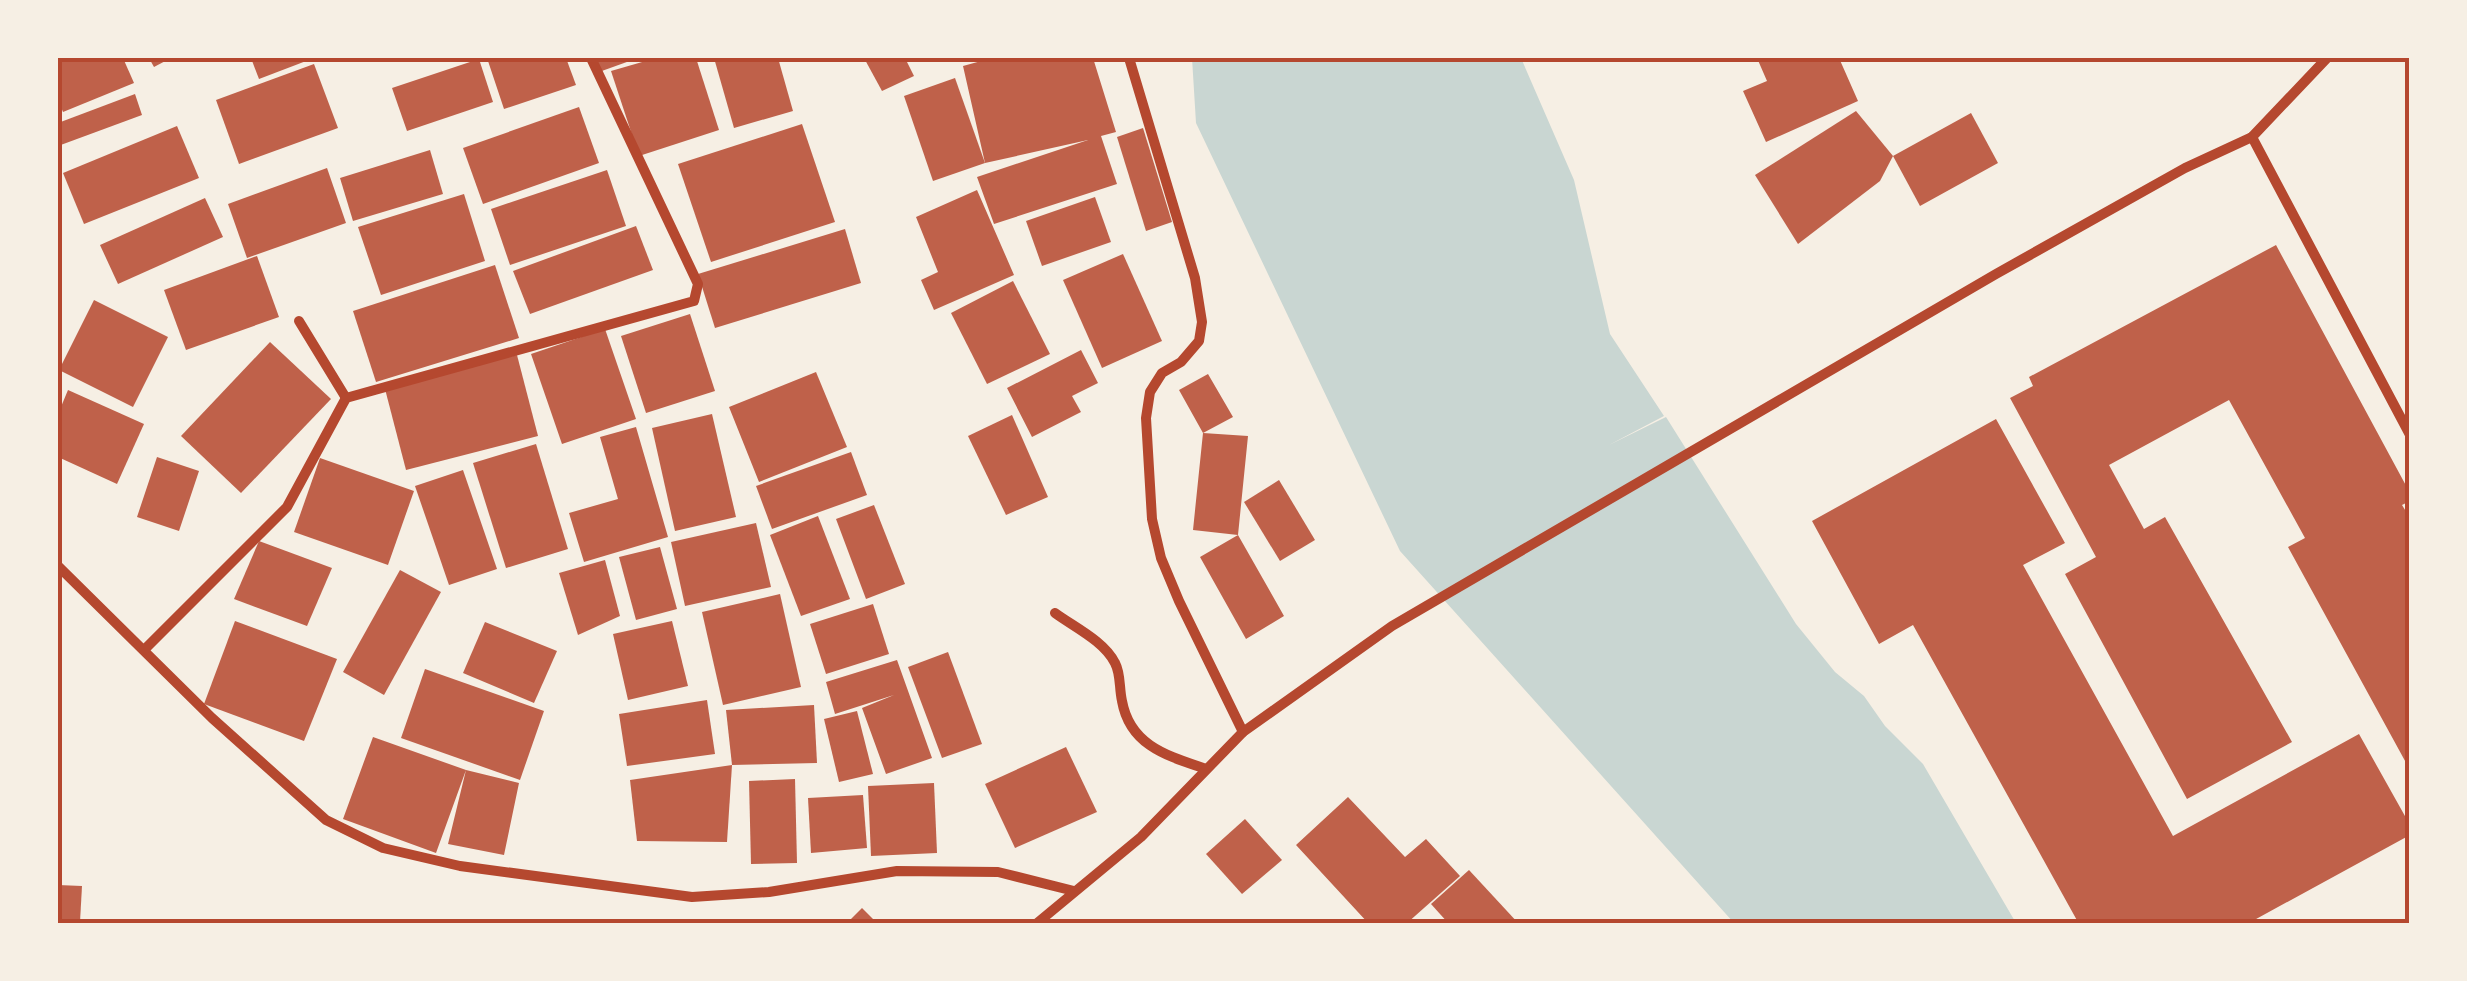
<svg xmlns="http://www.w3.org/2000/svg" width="2467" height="981" font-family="Barlow,sans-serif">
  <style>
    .water { fill: #c9d6d2 }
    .building { fill: #bf614a }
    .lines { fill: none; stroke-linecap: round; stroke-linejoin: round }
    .minor { stroke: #b5482f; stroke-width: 10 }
    .neatline { fill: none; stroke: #b5482f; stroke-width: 4 }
  </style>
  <rect width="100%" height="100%" fill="#f6efe4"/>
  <polygon class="water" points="1192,58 1521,58 1574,180 1610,334 1664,416 1609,445 1666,417 1796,624 1835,672 1864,696 1885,726 1923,764 2016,923 1734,923 1400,551 1196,123"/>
  <g class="building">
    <polygon points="66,58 123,58 134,83 63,112 58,100 58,61"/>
    <polygon points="149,58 171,58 154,67"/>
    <polygon points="251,58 314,58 259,79"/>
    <polygon points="487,58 566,58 576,85 504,109"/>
    <polygon points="593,58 638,58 599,72"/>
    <polygon points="656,58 696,58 719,130 639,156 611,71"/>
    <polygon points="714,58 778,58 793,111 734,128"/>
    <polygon points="864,58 905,58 914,76 882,91"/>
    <polygon points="992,58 1093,58 1116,132 1101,136 1117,184 994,224 977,177 1088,140 985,163 963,66"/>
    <polygon points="1757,58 1839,58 1858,101 1766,142 1743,91 1767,81"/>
    <polygon points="479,59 493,102 407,131 392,88"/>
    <polygon points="314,64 338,128 239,164 216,100"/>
    <polygon points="955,78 985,163 933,181 904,96"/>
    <polygon points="135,94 142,115 58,146 58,123"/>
    <polygon points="579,107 599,163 483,204 463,148"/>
    <polygon points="1856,111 1893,156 1880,181 1798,244 1755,175"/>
    <polygon points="1971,113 1998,163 1920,206 1893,156"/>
    <polygon points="802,124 835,222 711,262 678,164"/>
    <polygon points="177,126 199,178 84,224 63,173"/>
    <polygon points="1143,128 1172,222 1146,231 1117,137"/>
    <polygon points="430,150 443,194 353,221 340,178"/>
    <polygon points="327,168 346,223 247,258 228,204"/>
    <polygon points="607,170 626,226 510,265 491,209"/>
    <polygon points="977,190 1014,275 934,310 921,280 938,272 916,217"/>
    <polygon points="464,194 485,261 381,295 358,227"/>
    <polygon points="1095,197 1111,242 1042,266 1026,221"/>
    <polygon points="205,198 223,237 118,284 100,245"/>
    <polygon points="636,226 653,270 530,314 513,271"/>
    <polygon points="845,229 861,283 715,328 698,274"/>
    <polygon points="2276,245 2410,493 2410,501 2402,505 2410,518 2410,770 2288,547 2305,538 2229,400 2109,465 2144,529 2165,517 2292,742 2187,799 2065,574 2096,557 2010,398 2033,386 2029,377"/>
    <polygon points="1123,254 1162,341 1102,368 1063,280"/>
    <polygon points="257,256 279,317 186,350 164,290"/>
    <polygon points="495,265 519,338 376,382 353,311"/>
    <polygon points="1013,281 1050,354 987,384 951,313"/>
    <polygon points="94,300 168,337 133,407 59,370"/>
    <polygon points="690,314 715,391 646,413 621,336"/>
    <polygon points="605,329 636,419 562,444 531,354"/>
    <polygon points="270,342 331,399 241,493 181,436"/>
    <polygon points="1081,350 1098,383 1072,396 1081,412 1032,437 1007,388"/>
    <polygon points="517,355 538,436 406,470 385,389"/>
    <polygon points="816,372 847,447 759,482 729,407"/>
    <polygon points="1208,374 1233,417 1203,433 1248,436 1238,535 1284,616 1246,639 1200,557 1238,535 1193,530 1203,433 1179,390"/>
    <polygon points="68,390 144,424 117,484 58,457 58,414"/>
    <polygon points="712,414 736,517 675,531 652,428"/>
    <polygon points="1012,415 1048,497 1006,515 968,436"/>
    <polygon points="1996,419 2065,543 2023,565 2173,836 2359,734 2410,825 2410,835 2247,924 2094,924 2092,919 2079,924 1913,625 1879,644 1812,521"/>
    <polygon points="636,427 668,537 584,562 569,513 618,499 600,437"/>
    <polygon points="536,444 568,549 506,568 473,463"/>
    <polygon points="851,452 867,495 772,529 756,486"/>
    <polygon points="157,457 199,471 179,531 137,517"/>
    <polygon points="320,458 414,491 388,565 294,532"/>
    <polygon points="463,470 497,569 449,585 415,486"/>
    <polygon points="1279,480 1315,540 1280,561 1244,502"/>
    <polygon points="874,505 905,584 866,599 836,519"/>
    <polygon points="818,516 850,599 801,616 770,535"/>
    <polygon points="756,523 771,587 685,606 671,542"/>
    <polygon points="259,541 332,568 307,626 234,599"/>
    <polygon points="660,547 677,609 636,620 619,557"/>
    <polygon points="605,560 620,616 578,635 559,573"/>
    <polygon points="400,570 441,592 384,695 343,672"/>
    <polygon points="780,594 801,687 723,705 702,612"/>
    <polygon points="873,604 889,654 826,674 810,624"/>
    <polygon points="235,621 337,659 304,741 204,704"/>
    <polygon points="672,621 688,686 628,700 613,634"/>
    <polygon points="485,622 557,651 534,703 463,673"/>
    <polygon points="948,652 982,744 942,758 908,667"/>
    <polygon points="897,660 932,758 886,774 862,708 894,695 835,714 826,682"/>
    <polygon points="425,669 544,711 520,780 401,738"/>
    <polygon points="707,700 715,754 627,766 619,714"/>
    <polygon points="814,705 817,763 732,765 726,710"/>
    <polygon points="857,711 873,774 839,782 824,719"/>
    <polygon points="373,737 466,770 519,783 504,855 448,844 466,770 436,853 343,819"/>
    <polygon points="1066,747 1097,812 1015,848 985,784"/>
    <polygon points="732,765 727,842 637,841 630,780"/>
    <polygon points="795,779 797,863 751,864 749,781"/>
    <polygon points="934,783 937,853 871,856 868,786"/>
    <polygon points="863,795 867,848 811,853 808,798"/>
    <polygon points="1348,797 1405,857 1426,839 1460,876 1406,924 1369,924 1296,845"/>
    <polygon points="1245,819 1282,860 1242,894 1206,854"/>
    <polygon points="1469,870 1519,924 1449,924 1431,904"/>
    <polygon points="58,885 82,886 80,922 58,921"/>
    <polygon points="862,908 878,924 846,924"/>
  </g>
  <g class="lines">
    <g class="minor">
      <polyline points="1129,58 1195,278 1202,322 1199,341 1181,362 1162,373 1150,392 1146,418 1152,519 1161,558 1179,601 1243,732"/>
      <polyline points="2252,137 2410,435"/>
      <polyline points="299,321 346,398"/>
      <polyline points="58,566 212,718 326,820 383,848 460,866 692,897 769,892 897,871 998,872 1074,891"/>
      <path d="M1055,613C1074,627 1104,641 1115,663C1121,674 1119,688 1122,701C1130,746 1168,756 1206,769"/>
      <polyline points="144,650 287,507 346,398 694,301 698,284 591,58"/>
      <polyline points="1036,924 1141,837 1243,732 1392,626 1996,274 2185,168 2252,137 2327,58"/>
    </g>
  </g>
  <rect width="2467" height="981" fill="none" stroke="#f6efe4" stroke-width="120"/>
  <rect x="60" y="60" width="2347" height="861" class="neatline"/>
</svg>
